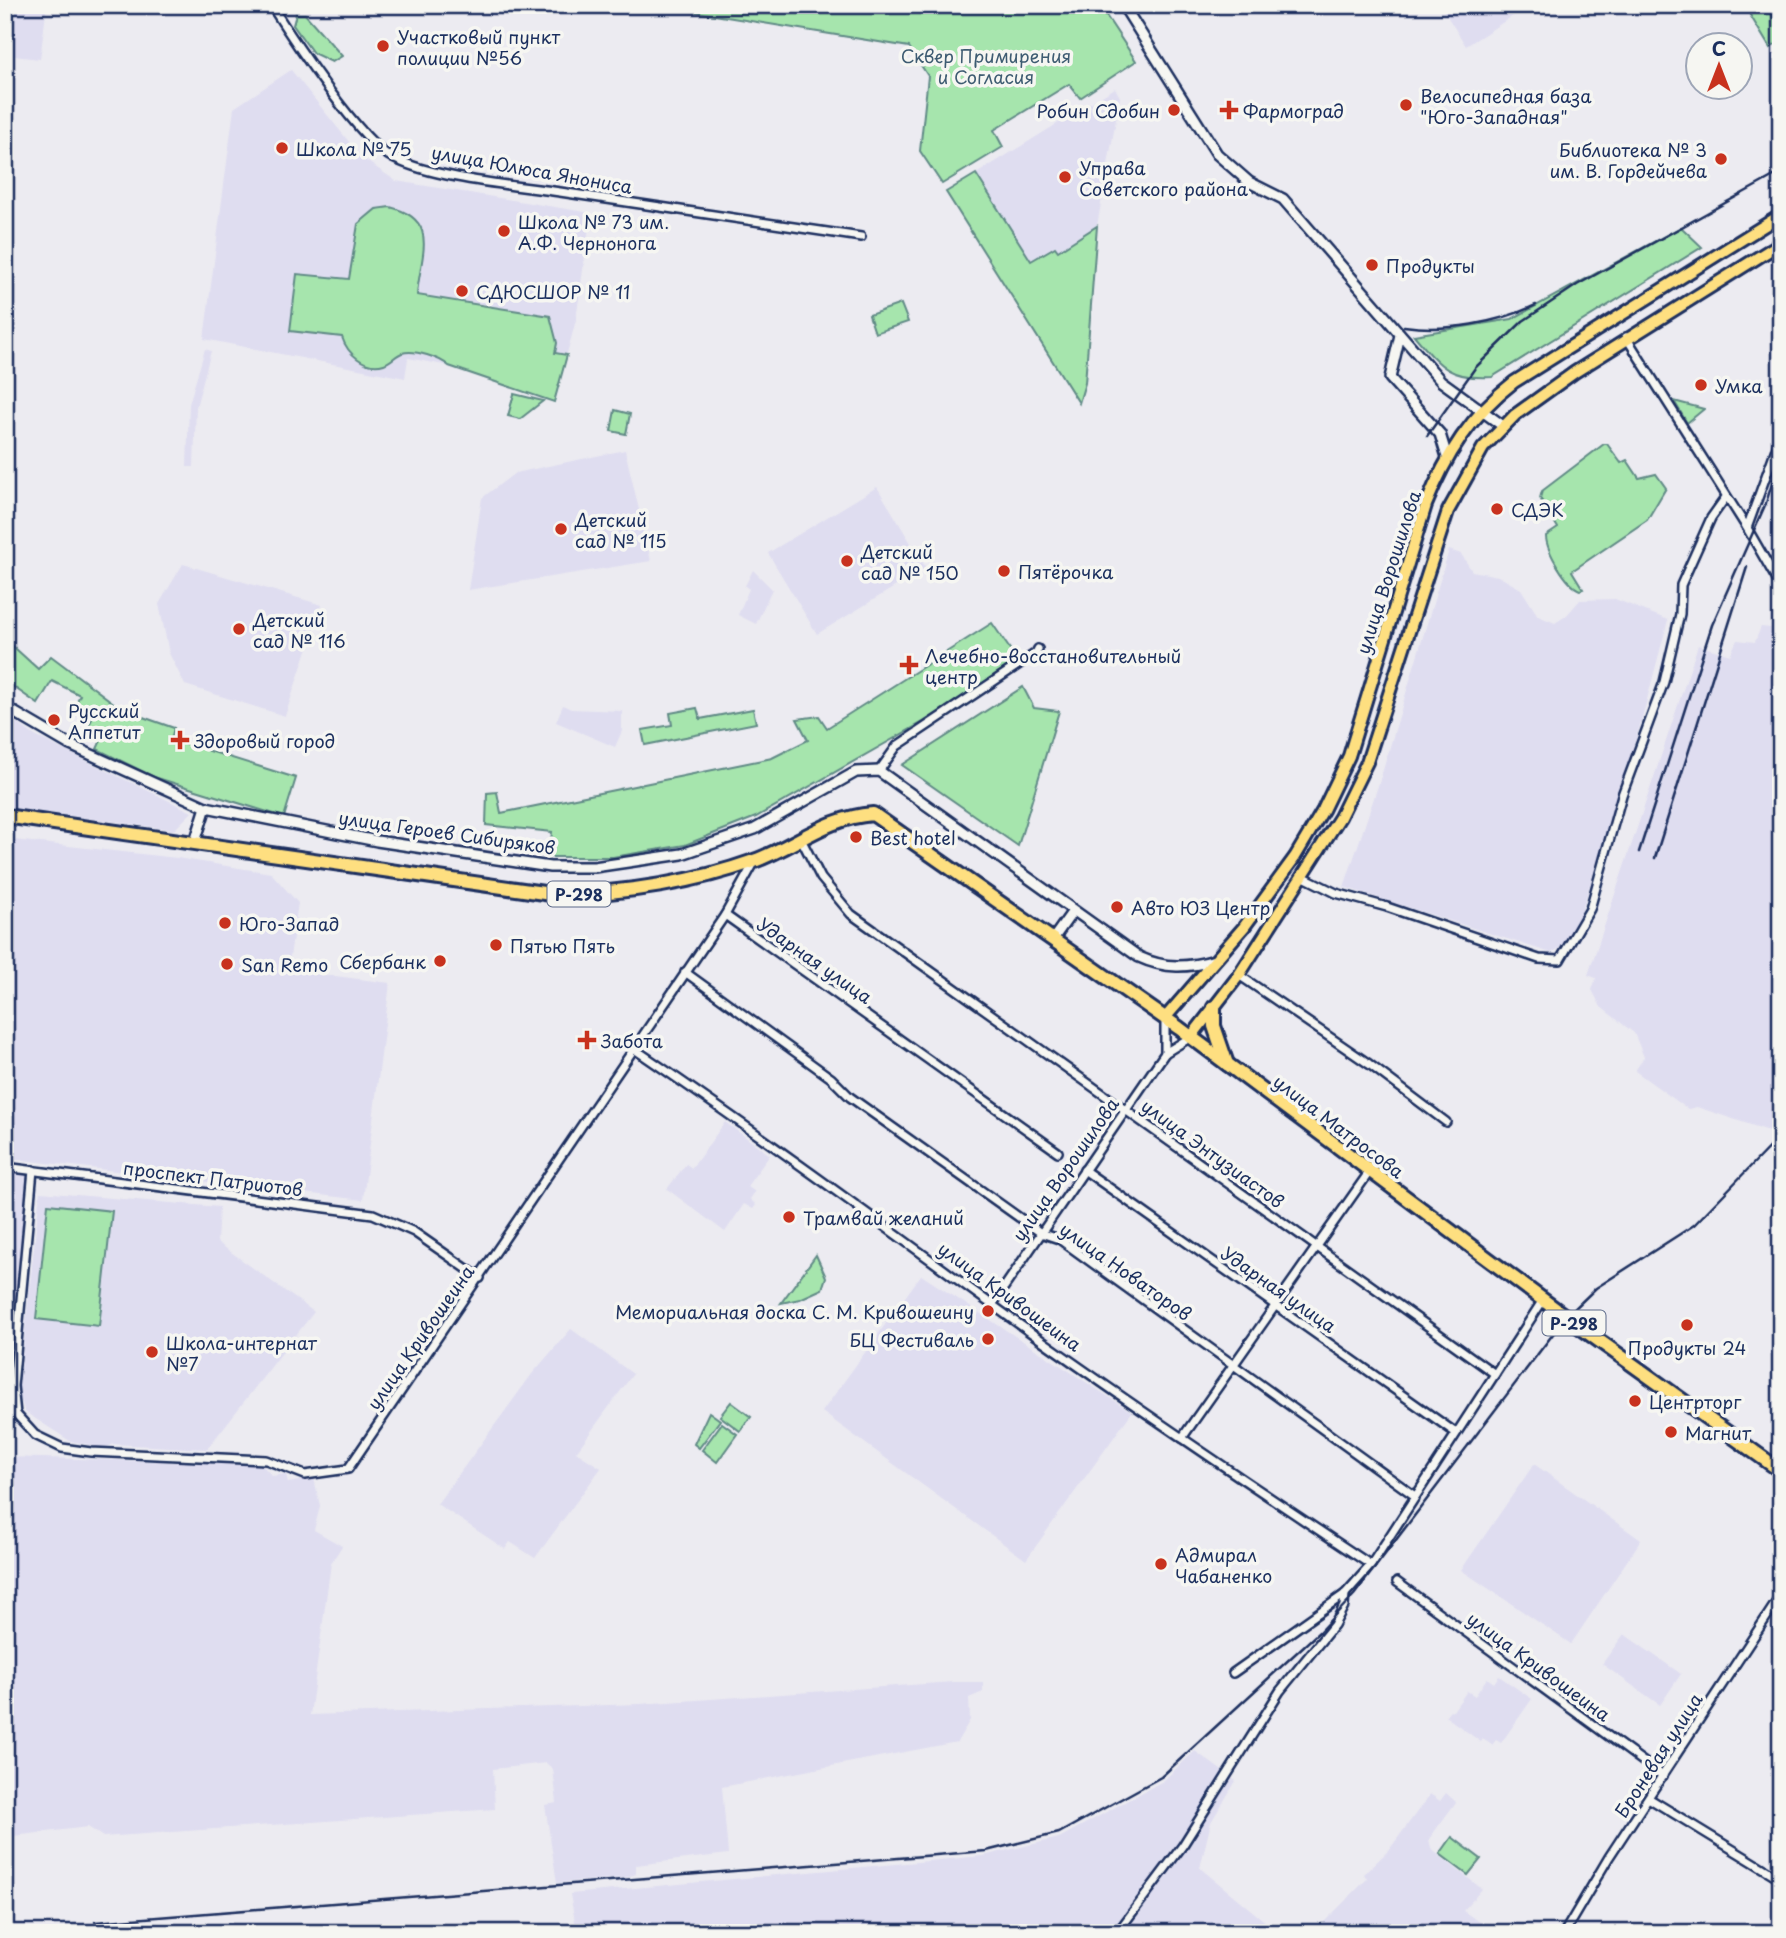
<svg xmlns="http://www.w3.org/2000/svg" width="1786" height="1938" font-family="'Playpen Sans',sans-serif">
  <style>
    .built { fill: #dfddf0 }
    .green { fill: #a6e5ad; stroke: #608a86; stroke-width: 2 }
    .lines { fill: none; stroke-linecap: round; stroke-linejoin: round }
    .minor-casing { stroke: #1b2f5e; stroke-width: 12 }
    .tertiary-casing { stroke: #1b2f5e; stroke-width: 14 }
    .primary-casing { stroke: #1b2f5e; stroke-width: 16 }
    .trunk-casing { stroke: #1b2f5e; stroke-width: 18 }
    .minor { stroke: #f6f6f2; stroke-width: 7 }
    .tertiary { stroke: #f6f6f2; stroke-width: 9 }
    .primary { stroke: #fedf80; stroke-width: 10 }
    .trunk { stroke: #fedf80; stroke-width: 12 }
    .rail { stroke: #1b2f5e; stroke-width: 2.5 }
    .poi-dot { fill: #c8321e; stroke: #f6f6f2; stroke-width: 2.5 }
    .labels { text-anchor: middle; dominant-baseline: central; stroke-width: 7; stroke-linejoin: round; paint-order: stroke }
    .shield { fill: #f6f6f2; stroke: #5d6b8a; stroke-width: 2 }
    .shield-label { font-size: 16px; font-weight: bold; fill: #1b2f5e }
    .poi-label { font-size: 18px; fill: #1b2f5e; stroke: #f6f6f2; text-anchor: start }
    .park-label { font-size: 18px; fill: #3e5c72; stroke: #f6f6f2 }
    .street-label { font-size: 18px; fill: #1b2f5e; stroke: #f6f6f2 }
  </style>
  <rect width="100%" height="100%" fill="#ecebf1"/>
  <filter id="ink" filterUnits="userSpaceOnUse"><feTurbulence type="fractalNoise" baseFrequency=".0143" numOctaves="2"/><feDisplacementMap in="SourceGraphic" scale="14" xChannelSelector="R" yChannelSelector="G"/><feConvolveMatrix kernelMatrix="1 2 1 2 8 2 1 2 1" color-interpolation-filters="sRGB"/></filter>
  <g filter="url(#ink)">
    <g class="built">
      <polygon points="5,5 47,5 40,59 5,55"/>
      <polygon points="1440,5 1530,5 1466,46"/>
      <polygon points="291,70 362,158 396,181 591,213 576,320 554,402 449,366 408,358 405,378 204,339 234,108"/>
      <polygon points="1115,88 1120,97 1097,226 1058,251 1055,247 1031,262 976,174"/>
      <polygon points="205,349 211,351 196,407 194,467 187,467 189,404"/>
      <polygon points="625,450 651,561 468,590 482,498 515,473"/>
      <polygon points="877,487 926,568 817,634 768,553"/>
      <polygon points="1449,550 1461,554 1472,571 1498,576 1521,589 1538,616 1555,623 1566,616 1580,600 1615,599 1668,620 1640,726 1578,923 1563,946 1551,953 1344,887 1380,780"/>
      <polygon points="183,564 322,605 285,716 185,685 169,653 159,604"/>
      <polygon points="753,570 772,589 756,624 738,615 749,589 745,586"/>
      <polygon points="1761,627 1781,629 1781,1135 1697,1107 1688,1109 1635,1071 1644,1057 1634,1033 1601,1007 1592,990 1596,978 1588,975 1698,645 1730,655 1737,640 1755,642"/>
      <polygon points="563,705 571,709 622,711 622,731 615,747 556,722"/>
      <polygon points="5,714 35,736 192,812 174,830 5,807"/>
      <polygon points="5,839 177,858 271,873 298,903 288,970 390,983 363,1200 5,1158"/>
      <polygon points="725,1122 770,1155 747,1186 755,1192 750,1199 756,1205 753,1209 744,1204 725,1232 667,1189 686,1164 692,1168"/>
      <polygon points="5,1172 28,1174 16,1302 5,1300"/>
      <polygon points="40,1192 219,1207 217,1242 314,1312 207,1449 114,1444 104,1448 70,1441 25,1412 18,1393"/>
      <polygon points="921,1275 1132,1412 1026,1560 822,1412"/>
      <polygon points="571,1329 633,1374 576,1452 601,1468 535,1558 510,1542 505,1549 437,1504 532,1374"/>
      <polygon points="5,1457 261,1464 272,1476 286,1474 288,1483 314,1478 320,1506 314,1530 342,1546 331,1563 310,1715 639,1704 953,1682 983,1682 983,1692 969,1698 970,1720 957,1742 722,1787 728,1854 636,1865 636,1874 624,1878 557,1883 545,1805 557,1803 553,1769 546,1763 493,1769 495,1809 103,1837 88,1827 5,1837"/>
      <polygon points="1534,1464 1641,1540 1571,1644 1461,1570"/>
      <polygon points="1624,1634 1681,1674 1660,1705 1602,1664"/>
      <polygon points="1499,1676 1532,1699 1501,1743 1496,1740 1492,1745 1483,1739 1481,1742 1445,1716 1450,1710 1453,1711 1467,1691 1475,1696 1487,1678 1494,1683"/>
      <polygon points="1195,1751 1236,1781 1211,1822 1200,1868 1279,1933 577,1933 570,1894 983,1856 1059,1838 1163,1781"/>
      <polygon points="1446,1793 1456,1802 1429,1839 1431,1849 1482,1889 1463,1911 1497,1933 1313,1933 1367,1879 1364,1874 1389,1850 1430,1794 1440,1801"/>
    </g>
    <g class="green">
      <polygon points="654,5 1099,5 1136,61 1080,98 1069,84 994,130 1003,147 942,184 920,151 928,76 909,47"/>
      <polygon points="1744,5 1766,5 1781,29 1781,41 1770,48"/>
      <polygon points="296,14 305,14 342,56 332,62 313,53 293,25"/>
      <polygon points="976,174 1031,261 1055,247 1058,251 1097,226 1085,383 1079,403 946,192"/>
      <path d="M390,207C441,220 420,255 417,295L550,316L557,343L555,353L567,355L554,402L449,366C440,358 415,349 402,353C396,355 391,362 384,364C365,370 347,353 342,337L290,331L297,274L349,279L358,224L376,209Z"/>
      <path d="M1681,227L1702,247L1492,377C1449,380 1440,366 1414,335L1512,319Z"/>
      <polygon points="901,304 908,322 875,333 869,315"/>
      <polygon points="514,394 543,401 520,419 508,416"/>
      <polygon points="1674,401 1704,409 1687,423"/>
      <polygon points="615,410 630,414 626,434 611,431"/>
      <path d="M1604,444H1607L1621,463L1627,460L1639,478L1656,474L1666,488L1647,520L1572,571L1583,589L1580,590C1566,585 1546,550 1546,536L1558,528L1540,498L1542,491Z"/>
      <polygon points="992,623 1016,658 1012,666 923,722 756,817 685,845 613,857 549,857 552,832 486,825 487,793 497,792 501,813 772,758 808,740 797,719 819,716 827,728"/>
      <polygon points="5,639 38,669 51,656 123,710 174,728 171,739 296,778 284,817 154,777 97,749 104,734 89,725 92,719 73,709 80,695 52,681 38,704 5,681"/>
      <polygon points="1023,687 1034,708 1059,711 1018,846 902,765"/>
      <polygon points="697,708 700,719 753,709 756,723 645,745 642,730 672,725 670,713"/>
      <polygon points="48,1204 112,1211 99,1326 36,1319"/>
      <polygon points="816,1255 826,1277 822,1289 800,1299 781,1303"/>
      <polygon points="731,1402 751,1417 740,1431 720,1416"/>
      <polygon points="709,1412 720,1420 699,1448 694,1444"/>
      <polygon points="722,1423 737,1434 717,1462 702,1450"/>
      <polygon points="1452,1837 1481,1859 1468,1875 1440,1854"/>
    </g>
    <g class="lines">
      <g class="minor-casing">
        <g id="minor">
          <path d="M271,5C292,38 361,143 393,158C436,179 512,185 560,192C660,207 761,222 861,237"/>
          <polyline points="1626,337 1747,528"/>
          <polyline points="1781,435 1747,528 1781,587"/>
          <polyline points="879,771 897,746 1036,653 1038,649"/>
          <polyline points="800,837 821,878 851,914 1495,1374"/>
          <polyline points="1304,877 1336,893 1387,907 1539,959 1560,960 1590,909 1622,795 1664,682 1680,614 1681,585 1711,518 1726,497"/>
          <polyline points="725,915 1058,1152"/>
          <polyline points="685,972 831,1078 850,1097 1041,1233 1059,1239 1415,1496"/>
          <polyline points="1239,975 1369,1064 1446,1122"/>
          <path d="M633,1048C755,1131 872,1217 991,1304C1115,1394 1243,1480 1371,1565"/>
          <polyline points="1165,1053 1165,1018"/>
          <polyline points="5,1167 373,1214 414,1232 480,1278"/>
          <polyline points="33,1170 13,1386 16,1414 35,1435 62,1448 91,1452 266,1460 305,1475 348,1469 725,915 755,861"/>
          <polyline points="1084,1170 1456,1433"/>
          <polyline points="992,1305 1165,1053 1191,1037"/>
          <polyline points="1182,1438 1370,1171"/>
          <polyline points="1397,1582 1663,1776"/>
          <polyline points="1233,1673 1345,1594 1371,1565 1543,1300"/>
          <polyline points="1650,1799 1781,1879"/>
          <polyline points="1117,1933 1183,1845 1280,1691 1334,1625 1344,1606 1345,1594"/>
          <polyline points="1564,1933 1609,1857 1781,1595"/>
          <polyline points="1778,1933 1781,1931"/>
        </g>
      </g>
      <g class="tertiary-casing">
        <g id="tertiary">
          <polyline points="1123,5 1217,154 1249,182 1283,199 1441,381 1503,426"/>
          <polyline points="1400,335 1390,378 1440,434 1447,457"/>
          <path d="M5,707L70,745L206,807L377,841L550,867H594L682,854L755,829L856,772L879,771L1139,957C1165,969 1188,968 1215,960"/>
          <polyline points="195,842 206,807"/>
          <polyline points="1053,939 1073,911"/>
        </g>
      </g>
      <g class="primary-casing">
        <g id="primary">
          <path d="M1165,1018L1244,927L1295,857L1323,810L1349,756L1426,505C1446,455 1471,415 1514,382L1781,215"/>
          <polyline points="1191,1037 1239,975 1340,817 1367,762 1448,511 1483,448 1515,415 1575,372 1781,243"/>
        </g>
      </g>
      <g class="trunk-casing">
        <g id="trunk">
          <path d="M5,816L558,895C625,893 690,884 754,861C798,845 824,818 873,814L1179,1028L1566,1317L1781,1471"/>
          <polyline points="1214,1007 1214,1026 1227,1064"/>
        </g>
      </g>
      <use href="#minor" class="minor"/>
      <use href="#tertiary" class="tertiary"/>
      <use href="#primary" class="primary"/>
      <use href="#trunk" class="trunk"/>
      <g class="rail">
        <path d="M1404,326C1446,332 1498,323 1536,305"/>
        <polyline points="1427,436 1475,368 1523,321 1577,285 1781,172"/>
        <polyline points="1639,852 1712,625 1766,503 1781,455"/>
        <polyline points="1655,858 1747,567"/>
        <polyline points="95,1922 986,1851 1059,1833 1161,1777 1319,1632 1354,1595 1566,1317 1596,1288 1694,1225 1781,1135"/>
      </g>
    </g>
  </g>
  <g class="poi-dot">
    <circle cx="383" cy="46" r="7"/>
    <circle cx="1406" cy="105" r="7"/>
    <circle cx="1174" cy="110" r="7"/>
    <path d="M1225.5 99.5h7v7h7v7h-7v7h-7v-7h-7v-7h7z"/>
    <circle cx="282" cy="148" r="7"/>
    <circle cx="1721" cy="159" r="7"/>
    <circle cx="1065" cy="177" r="7"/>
    <circle cx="504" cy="231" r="7"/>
    <circle cx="1372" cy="265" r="7"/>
    <circle cx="462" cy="291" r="7"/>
    <circle cx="1701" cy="385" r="7"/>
    <circle cx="1497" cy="509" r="7"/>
    <circle cx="561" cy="529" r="7"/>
    <circle cx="847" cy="561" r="7"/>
    <circle cx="1004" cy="571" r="7"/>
    <circle cx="239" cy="629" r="7"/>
    <path d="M905.5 654.5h7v7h7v7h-7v7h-7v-7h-7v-7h7z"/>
    <circle cx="54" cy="720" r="7"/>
    <path d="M176.5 729.5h7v7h7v7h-7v7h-7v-7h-7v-7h7z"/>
    <circle cx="856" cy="837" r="7"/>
    <circle cx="1117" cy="907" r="7"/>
    <circle cx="225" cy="923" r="7"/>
    <circle cx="496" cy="945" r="7"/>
    <circle cx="440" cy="961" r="7"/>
    <circle cx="227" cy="964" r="7"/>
    <path d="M583.5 1029.5h7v7h7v7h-7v7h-7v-7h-7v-7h7z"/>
    <circle cx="789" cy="1217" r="7"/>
    <circle cx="988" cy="1311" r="7"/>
    <circle cx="1687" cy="1325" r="7"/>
    <circle cx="988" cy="1339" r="7"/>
    <circle cx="152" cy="1352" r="7"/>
    <circle cx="1635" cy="1401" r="7"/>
    <circle cx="1671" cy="1432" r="7"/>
    <circle cx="1161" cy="1564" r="7"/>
  </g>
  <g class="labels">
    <g class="shield">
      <rect x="547.5" y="881.5" width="63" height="25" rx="5"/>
      <rect x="1542.5" y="1310.5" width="63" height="25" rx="5"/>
    </g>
    <g class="shield-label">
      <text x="579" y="894">Р-298</text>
      <text x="1574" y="1323">Р-298</text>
    </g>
    <g class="poi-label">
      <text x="397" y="36">Участковый пункт<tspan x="397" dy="21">полиции №56</tspan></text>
      <text x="1420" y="95">Велосипедная база<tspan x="1420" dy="21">"Юго-Западная"</tspan></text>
      <text x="1160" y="110" text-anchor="end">Робин Сдобин</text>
      <text x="1243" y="110">Фармоград</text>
      <text x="296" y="148">Школа № 75</text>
      <text x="1707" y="149" text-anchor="end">Библиотека № 3<tspan x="1707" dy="21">им. В. Гордейчева</tspan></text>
      <text x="1079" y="167">Управа<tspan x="1079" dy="21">Советского района</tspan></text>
      <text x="518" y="221">Школа № 73 им.<tspan x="518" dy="21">А.Ф. Чернонога</tspan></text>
      <text x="1386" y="265">Продукты</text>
      <text x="476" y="291">СДЮСШОР № 11</text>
      <text x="1715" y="385">Умка</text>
      <text x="1511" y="509">СДЭК</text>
      <text x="575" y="519">Детский<tspan x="575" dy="21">сад № 115</tspan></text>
      <text x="861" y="551">Детский<tspan x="861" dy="21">сад № 150</tspan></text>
      <text x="1018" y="571">Пятёрочка</text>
      <text x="253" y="619">Детский<tspan x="253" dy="21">сад № 116</tspan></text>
      <text x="925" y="655">Лечебно-восстановительный<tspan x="925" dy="21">центр</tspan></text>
      <text x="68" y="710">Русский<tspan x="68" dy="21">Аппетит</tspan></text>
      <text x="194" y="740">Здоровый город</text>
      <text x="870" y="837">Best hotel</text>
      <text x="1131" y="907">Авто ЮЗ Центр</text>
      <text x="239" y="923">Юго-Запад</text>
      <text x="510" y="945">Пятью Пять</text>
      <text x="426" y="961" text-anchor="end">Сбербанк</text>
      <text x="241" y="964">San Remo</text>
      <text x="601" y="1040">Забота</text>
      <text x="803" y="1217">Трамвай желаний</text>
      <text x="974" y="1311" text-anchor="end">Мемориальная доска С. М. Кривошеину</text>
      <text x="974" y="1339" text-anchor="end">БЦ Фестиваль</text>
      <text x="166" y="1342">Школа-интернат<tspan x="166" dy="21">№7</tspan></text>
      <text x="1687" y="1347" text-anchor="middle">Продукты 24</text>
      <text x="1649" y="1401">Центрторг</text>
      <text x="1685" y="1432">Магнит</text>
      <text x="1175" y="1554">Адмирал<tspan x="1175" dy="21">Чабаненко</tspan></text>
    </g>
    <g class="park-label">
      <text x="986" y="55">Сквер Примирения<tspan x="986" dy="21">и Согласия</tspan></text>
    </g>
    <g class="street-label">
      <text transform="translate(532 169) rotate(10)">улица Юлюса Янониса</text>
      <text transform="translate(1388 572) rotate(-72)">улица Ворошилова</text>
      <text transform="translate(447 832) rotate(8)">улица Героев Сибиряков</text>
      <text transform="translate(815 960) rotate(35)">Ударная улица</text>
      <text transform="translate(1339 1126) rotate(37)">улица Матросова</text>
      <text transform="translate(1213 1153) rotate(36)">улица Энтузиастов</text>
      <text transform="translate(1065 1169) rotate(-55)">улица Ворошилова</text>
      <text transform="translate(213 1178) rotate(7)">проспект Патриотов</text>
      <text transform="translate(1126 1271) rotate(35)">улица Новаторов</text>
      <text transform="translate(1279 1289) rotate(35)">Ударная улица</text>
      <text transform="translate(1010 1296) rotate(36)">улица Кривошеина</text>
      <text transform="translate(420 1337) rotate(-55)">улица Кривошеина</text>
      <text transform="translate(1539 1666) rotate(36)">улица Кривошеина</text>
      <text transform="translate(1658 1755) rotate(-57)">Броневая улица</text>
    </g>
  </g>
  <rect width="1786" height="1938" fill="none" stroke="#f6f6f2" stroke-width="28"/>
  <rect x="14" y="14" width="1758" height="1910" fill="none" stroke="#1b2f5e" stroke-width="2.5" filter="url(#ink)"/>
  <g transform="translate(1719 66)"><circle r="33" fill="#f6f6f2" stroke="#9ea6b7" stroke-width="2"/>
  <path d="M0-5L12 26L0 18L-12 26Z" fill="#c8321e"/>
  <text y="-10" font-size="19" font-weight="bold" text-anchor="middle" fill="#1b2f5e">С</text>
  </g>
</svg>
